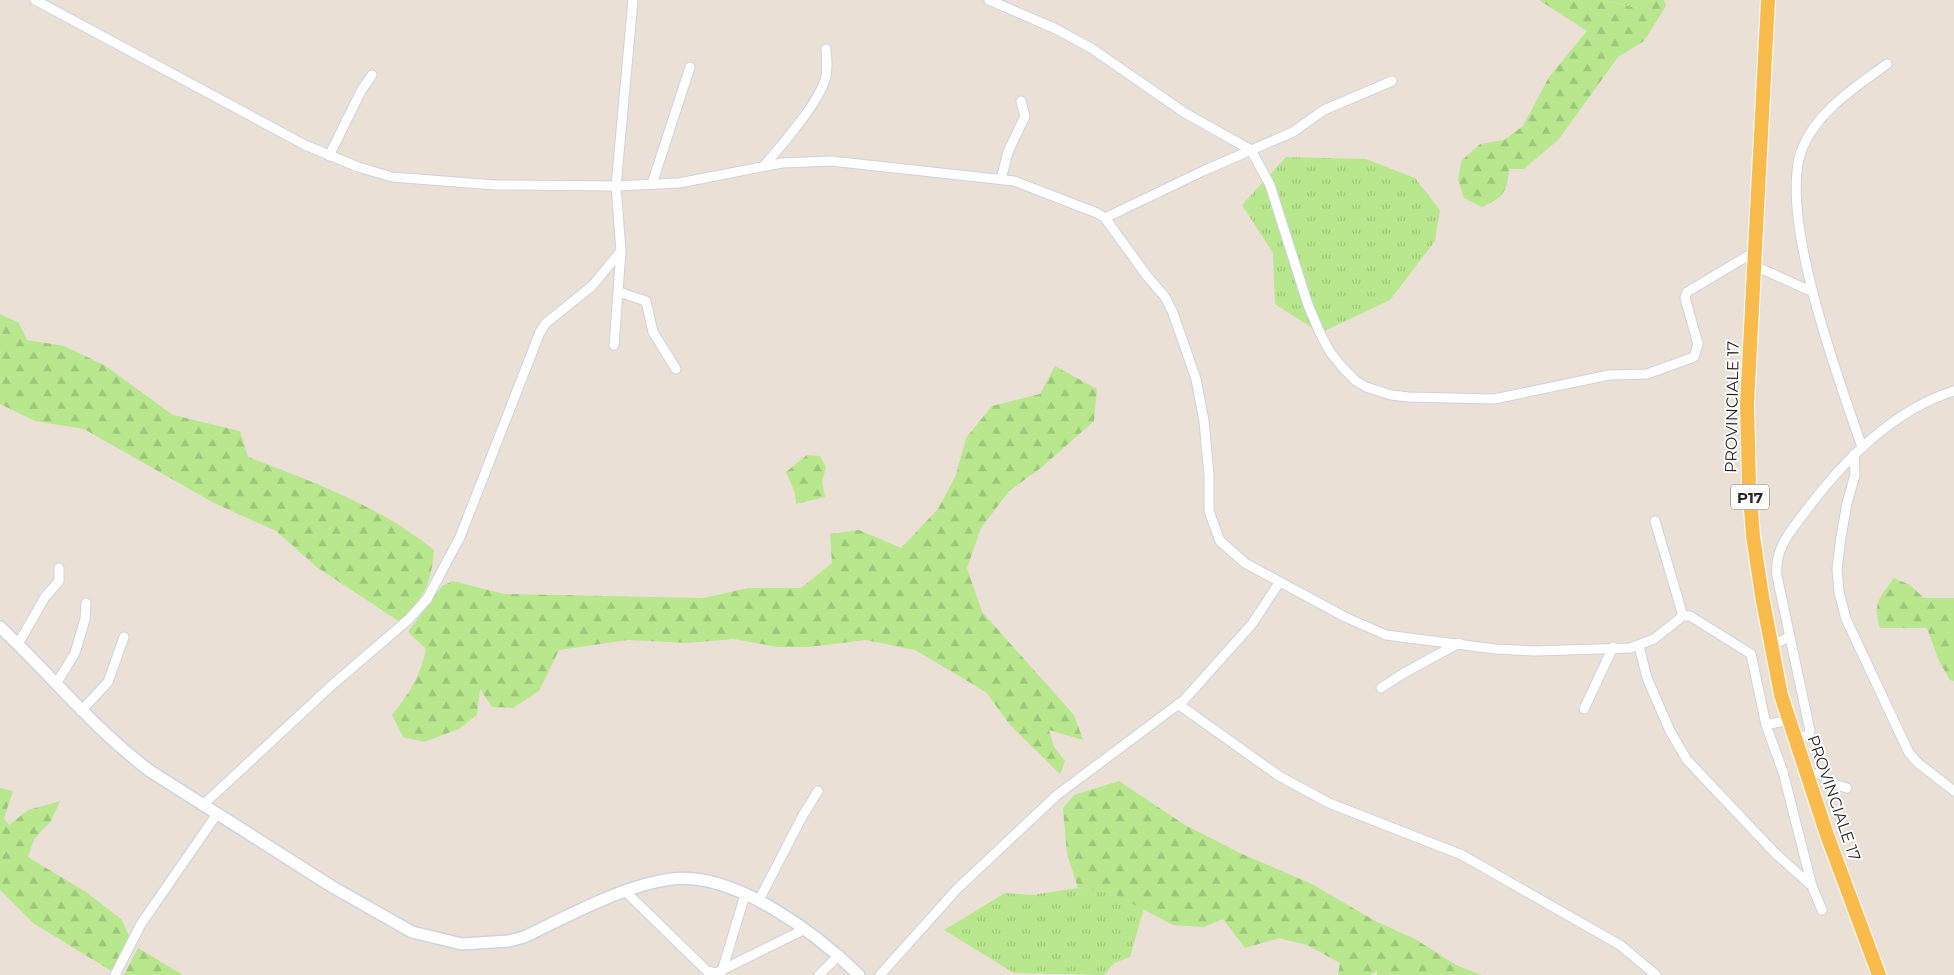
<svg xmlns="http://www.w3.org/2000/svg" width="1954" height="975" font-family="Montserrat,sans-serif">
  <style>
    .grass { fill: url(#grass-tufts) }
    .forest { fill: url(#forest-firs) }
    .lines { fill: none; stroke-linecap: round; stroke-linejoin: round }
    .minor-casing { stroke: #ccd3e2; stroke-width: 11 }
    .tertiary-casing { stroke: #ccd3e2; stroke-width: 14 }
    .primary-casing { stroke: #fff; stroke-width: 16 }
    .minor { stroke: #fff; stroke-width: 9 }
    .tertiary { stroke: #fff; stroke-width: 11 }
    .primary { stroke: #fabb4d; stroke-width: 14 }
    .labels { text-anchor: middle; dominant-baseline: central; stroke-width: 4; stroke-linejoin: round; paint-order: stroke }
    .shield { fill: #fff; stroke: #686868; stroke-width: 1 }
    .shield-label { font-size: 15px; font-weight: bold; fill: #272727 }
    .street-label { font-size: 16px; fill: #272727; stroke: #fff }
  </style>
  <defs>
    <pattern id="grass-tufts" width="24" height="20" patternUnits="userSpaceOnUse" patternTransform="scale(1.25)"><rect width="24" height="20" fill="#b8e78e"/><path d="M3 7l-1-3M5 7V3M7 7l1-3M15 17l-1-3M17 17v-4M19 17l1-3" fill="none" stroke="#9ec67a"/></pattern>
    <pattern id="forest-firs" width="22" height="20" patternUnits="userSpaceOnUse" patternTransform="scale(1.25)"><rect width="22" height="20" fill="#b8e78e"/><path d="M5 1l3.5 6h-7zM16 11l3.5 6h-7z" fill="#9ec67a"/></pattern>
  </defs>
  <rect width="100%" height="100%" fill="#ebe0d6"/>
  <g class="grass">
    <polygon points="1603,0 1649,0 1638,8"/>
    <polygon points="1286,157 1366,159 1415,178 1440,210 1435,241 1390,300 1320,333 1275,304 1273,253 1242,205"/>
    <polygon points="1078,888 1112,893 1144,908 1130,957 1114,963 1104,975 1014,973 944,930 1005,893 1032,895"/>
  </g>
  <g class="forest">
    <path d="M1539,0H1603L1637,8L1649,0H1664L1666,6L1644,41L1618,57L1559,139L1524,169H1509C1507,193 1504,197 1482,207L1464,198L1458,179L1462,160L1480,144L1504,140L1523,126L1549,77L1587,31Z"/>
    <path d="M0,314L19,323L27,340L64,346L104,365L173,415L240,431L248,457C313,482 380,506 434,550C431,586 424,596 400,622L318,568L276,531L214,503L84,429L35,421L0,404Z"/>
    <path d="M1055,366L1097,389L1094,421L1042,467L1009,491L981,528L967,568L982,612L1074,715L1083,740L1049,730L1054,747L1065,761L1060,774L1010,725L986,692L915,650L866,640L808,647H778L734,639L688,643L628,640L559,650L539,691L513,708L492,707L480,689L477,715L459,729L424,742L403,737L392,715C409,694 421,675 426,649L408,632L442,586L453,581L504,594L704,598L748,588H801L832,563L830,534L859,530L901,548L938,509L956,475L966,438L992,406L1040,394Z"/>
    <polygon points="807,455 820,456 826,467 822,482 825,497 796,504 795,493 786,472"/>
    <path d="M1894,578L1910,585L1924,598H1954V681L1950,680L1939,661L1927,628H1880C1872,603 1880,598 1894,578Z"/>
    <polygon points="1119,781 1185,825 1242,854 1312,884 1377,922 1415,939 1456,965 1482,975 1377,975 1377,971 1370,975 1338,975 1340,963 1307,945 1279,938 1245,948 1223,919 1204,927 1173,925 1112,893 1078,888 1067,854 1063,808 1074,795"/>
    <polygon points="0,788 13,791 4,818 9,825 28,810 60,801 51,821 34,839 28,857 86,892 122,920 130,938 113,972 33,923 0,890"/>
    <polygon points="138,948 183,975 124,975"/>
  </g>
  <g class="lines">
    <g class="minor-casing">
      <g id="minor">
        <polyline points="35,0 305,145 358,167 392,177 495,185 616,186 679,183 782,163 831,161 1014,181 1097,213 1105,218 1147,276 1165,297 1173,313 1196,379 1204,421 1209,476 1209,511 1213,522 1220,541 1245,563 1345,617 1386,635 1495,649 1535,651 1630,648 1654,639 1683,616 1690,616 1751,654 1766,725 1789,720"/>
        <polyline points="989,0 1056,29 1091,48 1185,113 1251,150 1270,185 1308,305 1320,333 1330,352 1343,368 1356,381 1366,387 1391,395 1409,397 1494,399 1609,375 1647,374 1694,357 1698,344 1685,298 1687,292 1756,251"/>
        <polyline points="329,156 361,91 372,75"/>
        <path d="M764,166C781,146 817,105 825,80C828,70 827,60 826,49"/>
        <polyline points="1001,179 1008,152 1025,116 1021,101"/>
        <polyline points="652,184 690,67"/>
        <polyline points="1105,218 1203,171 1293,132 1324,110 1392,81"/>
        <polyline points="1755,266 1813,292"/>
        <polyline points="619,292 646,301 653,332 676,369"/>
        <polyline points="614,345 621,251"/>
        <path d="M1862,447C1839,381 1777,213 1802,149C1817,111 1856,87 1887,64"/>
        <polyline points="1854,454 1855,475 1847,503 1841,537 1837,569 1839,592 1846,619 1909,753 1918,763 1954,791"/>
        <polyline points="1655,521 1683,616"/>
        <polyline points="18,644 45,597 59,581 59,568"/>
        <polyline points="1772,645 1789,637"/>
        <polyline points="1639,646 1647,678 1670,731 1687,760 1775,853 1812,886"/>
        <polyline points="56,684 75,653 85,619 86,603"/>
        <polyline points="1381,688 1404,673 1459,643"/>
        <polyline points="1178,704 1279,776 1329,803 1462,855 1620,945 1656,975"/>
        <polyline points="1584,709 1613,647"/>
        <polyline points="81,711 108,682 124,637"/>
        <polyline points="1766,725 1783,772 1812,886 1822,910"/>
        <path d="M1795,739L1808,735L1810,731L1777,576C1774,549 1790,532 1805,512C1841,463 1894,409 1954,391"/>
        <polyline points="1807,776 1819,773 1837,785 1847,788"/>
        <polyline points="204,804 331,686 409,619 427,599 460,537 540,332 546,323 592,286 621,251 616,186 633,0"/>
        <polyline points="626,892 707,971 716,973 805,929"/>
        <polyline points="759,900 803,815 818,791"/>
        <polyline points="722,971 745,895"/>
        <polyline points="115,975 141,924 217,814"/>
        <polyline points="819,975 839,955"/>
        <polyline points="880,975 957,889 1057,795 1184,700 1252,624 1279,583"/>
      </g>
    </g>
    <g class="tertiary-casing">
      <path id="tertiary" d="M0,627C51,675 94,729 150,771L331,886L412,932L462,944L509,941L524,937C568,916 624,885 672,879C734,871 817,934 859,975"/>
    </g>
    <g class="primary-casing">
      <polyline id="primary" points="1768,0 1747,404 1749,483 1753,536 1762,596 1781,695 1827,835 1879,975"/>
    </g>
    <use href="#minor" class="minor"/>
    <use href="#tertiary" class="tertiary"/>
    <use href="#primary" class="primary"/>
  </g>
  <g class="labels">
    <rect class="shield" x="1731" y="484.5" width="38" height="25" rx="4"/>
    <g class="shield-label">
      <text x="1750" y="497">P17</text>
    </g>
    <g class="street-label">
      <text transform="translate(1732 407) rotate(-89)">PROVINCIALE 17</text>
      <text transform="translate(1834 798) rotate(71)">PROVINCIALE 17</text>
    </g>
  </g>
</svg>
